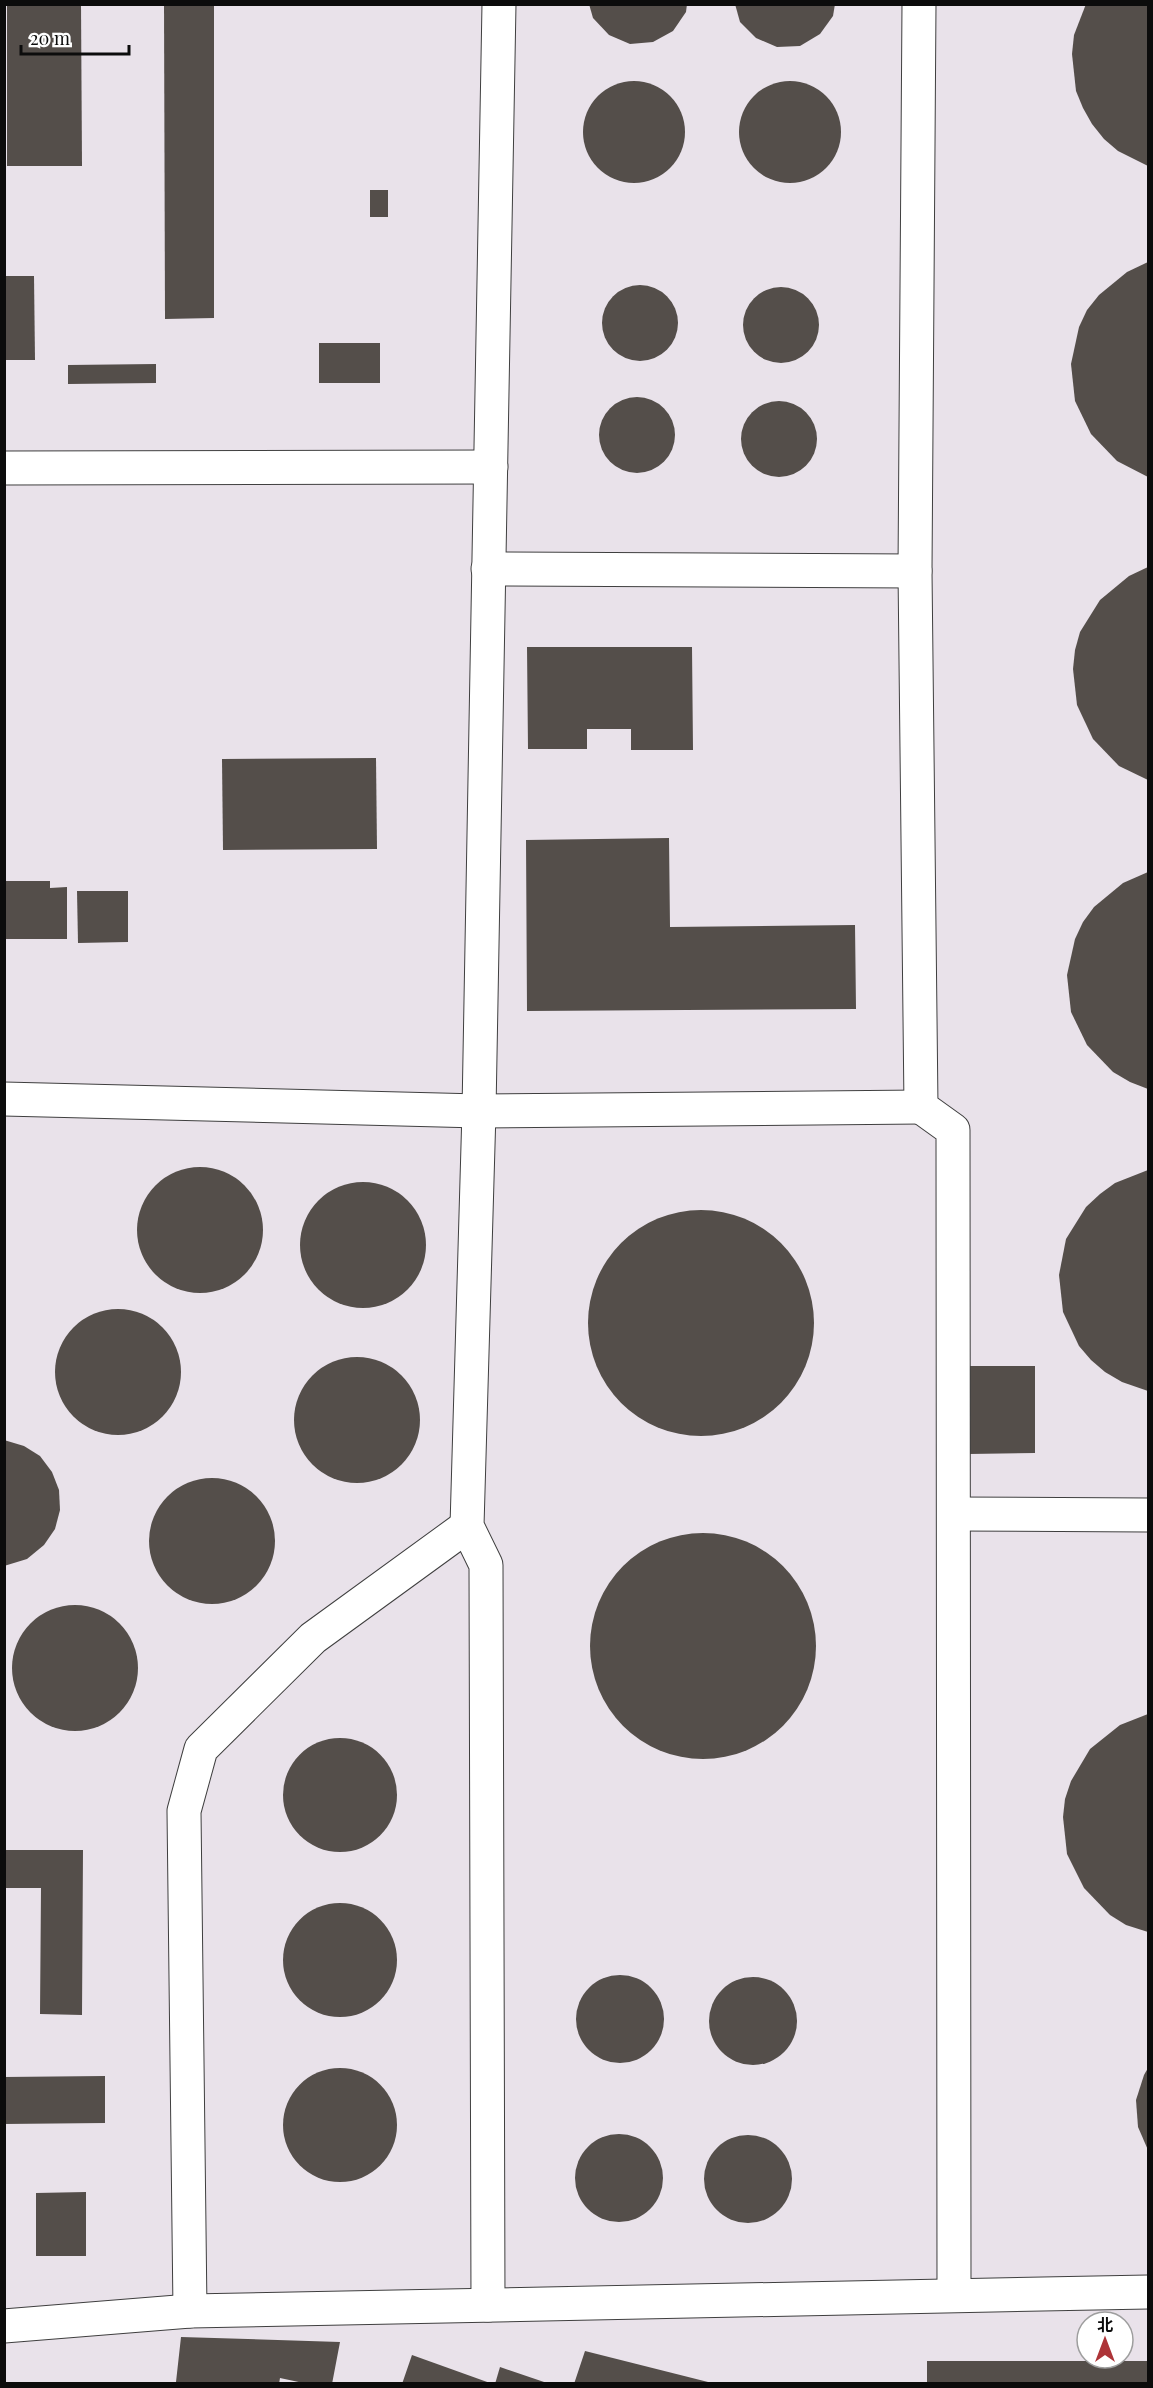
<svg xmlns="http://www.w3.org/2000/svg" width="1153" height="2388" font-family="'Playfair Display','Noto Sans SC',serif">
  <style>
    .industrial { fill: #e9e2ea; fill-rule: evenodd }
    .building { fill: #544e4a }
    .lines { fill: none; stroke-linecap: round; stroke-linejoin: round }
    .minor-casing { stroke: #3f3f3f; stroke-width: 35 }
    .minor { stroke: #fff; stroke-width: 33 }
  </style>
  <rect width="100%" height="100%" fill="#fdfaee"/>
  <path class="industrial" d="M5,5H1148V2383L5,2384ZM1087,2322H1123V2358H1087Z"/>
  <g class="building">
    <polygon points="7,4 81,4 82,166 7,166"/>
    <polygon points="164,4 214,4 214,318 165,319"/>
    <polygon points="589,4 687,4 686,12 673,31 653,42 630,44 609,35 593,18"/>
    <polygon points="735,4 835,4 833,16 820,34 800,46 777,47 756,38 740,22"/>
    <polygon points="1086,4 1148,4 1148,166 1118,151 1104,139 1092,124 1083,108 1076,91 1072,54 1074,35"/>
    <circle cx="634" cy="132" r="51"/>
    <circle cx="790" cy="132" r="51"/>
    <rect x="370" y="190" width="18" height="27"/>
    <polygon points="1148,262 1148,477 1117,461 1091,434 1075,401 1071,364 1079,327 1087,310 1099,295 1127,272"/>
    <polygon points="4,276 34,276 35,360 4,360"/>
    <circle cx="640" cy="323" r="38"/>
    <circle cx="781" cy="325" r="38"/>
    <rect x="319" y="343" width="61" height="40"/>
    <polygon points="156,364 156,383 68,384 68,365"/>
    <circle cx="637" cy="435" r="38"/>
    <circle cx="779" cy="439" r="38"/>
    <polygon points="1148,567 1148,780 1119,766 1093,739 1077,705 1073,669 1075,650 1080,632 1100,600 1129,576"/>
    <polygon points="527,647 692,647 693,750 631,750 631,729 587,729 587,749 528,749"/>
    <polygon points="376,758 377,849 223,850 222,759"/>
    <polygon points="669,838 670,927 855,925 856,1009 527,1011 526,840"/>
    <polygon points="1148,872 1148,1089 1130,1082 1113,1072 1087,1045 1071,1012 1067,975 1075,939 1083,922 1094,907 1123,883"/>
    <polygon points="4,881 50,881 50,888 67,887 67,939 4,939"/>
    <polygon points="77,891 128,891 128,942 78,943"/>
    <circle cx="200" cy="1230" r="63"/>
    <polygon points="1148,1170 1148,1391 1122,1382 1105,1372 1091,1360 1079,1346 1063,1312 1059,1275 1066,1239 1086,1207 1100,1194 1115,1183"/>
    <circle cx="363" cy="1245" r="63"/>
    <circle cx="701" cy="1323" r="113"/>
    <circle cx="118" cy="1372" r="63"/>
    <circle cx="357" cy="1420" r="63"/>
    <polygon points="969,1366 1035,1366 1035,1453 969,1454"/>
    <polygon points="4,1440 24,1446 40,1456 52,1472 59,1490 60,1510 55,1529 44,1545 27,1559 4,1566"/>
    <circle cx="212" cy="1541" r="63"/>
    <circle cx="703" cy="1646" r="113"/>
    <circle cx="75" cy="1668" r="63"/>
    <polygon points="1148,1714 1148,1932 1126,1925 1110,1915 1084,1888 1067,1854 1063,1817 1065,1799 1071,1781 1090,1749 1120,1725"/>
    <circle cx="340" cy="1795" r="57"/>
    <polygon points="4,1850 83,1850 82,2015 40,2014 41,1888 4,1888"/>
    <circle cx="340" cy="1960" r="57"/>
    <circle cx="620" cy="2019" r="44"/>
    <circle cx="753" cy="2021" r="44"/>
    <polygon points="1148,2068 1148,2150 1138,2127 1136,2100 1144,2075"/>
    <circle cx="340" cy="2125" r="57"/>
    <polygon points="105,2076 105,2123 4,2124 4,2077"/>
    <circle cx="619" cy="2178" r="44"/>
    <circle cx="748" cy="2179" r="44"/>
    <polygon points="86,2192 86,2256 36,2256 36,2193"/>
    <polygon points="181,2337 340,2342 332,2384 308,2384 280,2378 279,2384 179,2384 176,2382"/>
    <polygon points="585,2351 712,2383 711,2384 574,2384"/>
    <polygon points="412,2355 490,2383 490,2384 402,2384"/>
    <rect x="927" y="2361" width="221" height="23"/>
    <polygon points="500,2367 547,2383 547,2384 495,2384"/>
  </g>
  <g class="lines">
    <g class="minor-casing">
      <g id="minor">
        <polyline points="919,4 915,571 921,1107 953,1130 954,2295"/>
        <polyline points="4,468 491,467"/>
        <polyline points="488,569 915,571"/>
        <polyline points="4,1099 479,1111 921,1107"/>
        <polyline points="955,1514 1148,1515"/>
        <polyline points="488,2305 486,1565 467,1526 479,1111 499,4"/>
        <polyline points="190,2311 184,1811 201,1749 313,1638 467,1526"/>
        <polyline points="4,2326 190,2311 1148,2292"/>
      </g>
    </g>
    <use href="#minor" class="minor"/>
  </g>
  <rect width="1153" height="2388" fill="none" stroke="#0c0c0c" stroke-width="12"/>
  <g transform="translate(1105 2340)"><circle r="28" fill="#ffffff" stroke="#9e9e9e" stroke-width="1.5"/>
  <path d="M0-4.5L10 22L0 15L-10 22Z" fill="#ad3438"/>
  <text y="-9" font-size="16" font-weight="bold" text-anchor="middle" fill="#0c0c0c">北</text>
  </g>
  <path d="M21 45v9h108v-9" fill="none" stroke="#0c0c0c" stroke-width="3"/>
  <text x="30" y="45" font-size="18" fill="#0c0c0c" stroke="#ffffff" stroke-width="4.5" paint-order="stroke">20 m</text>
</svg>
